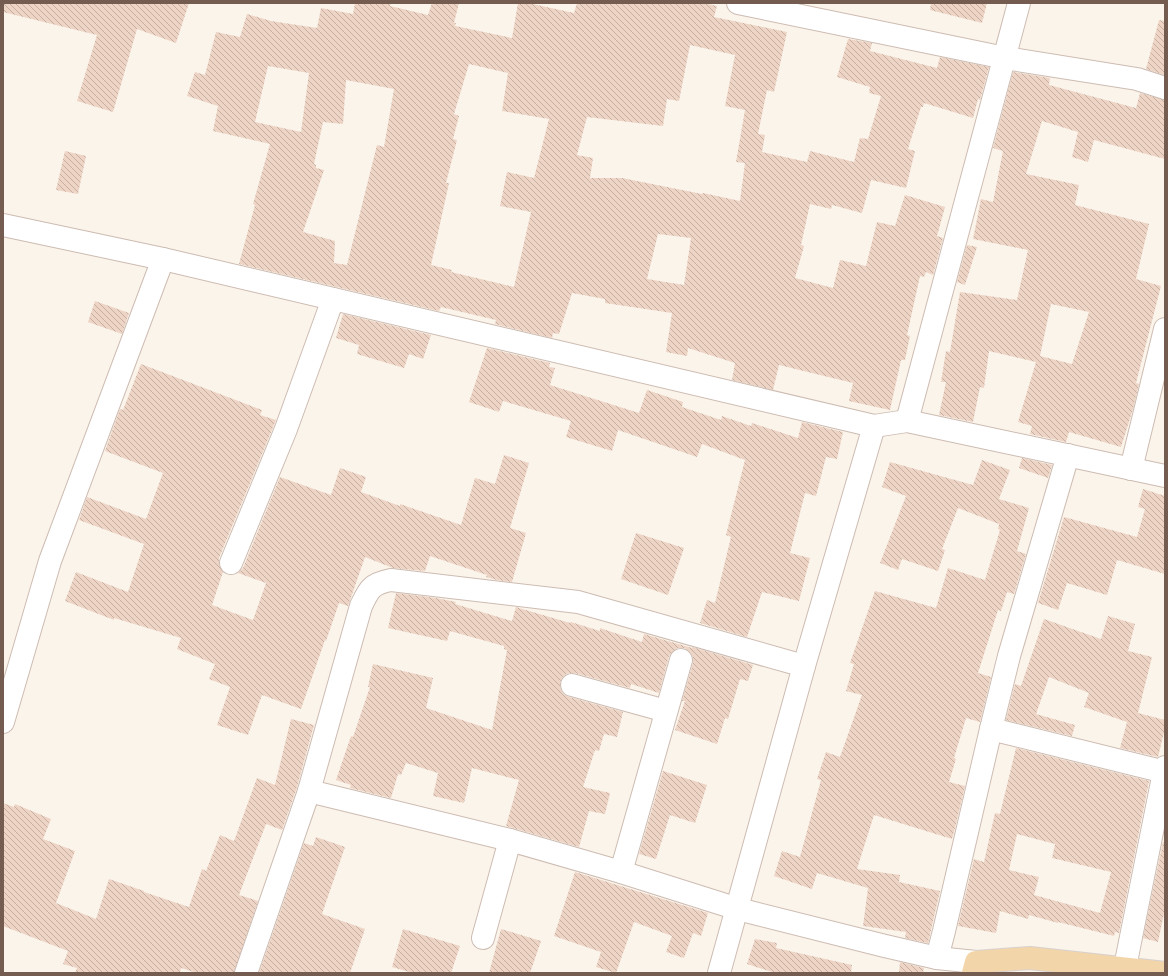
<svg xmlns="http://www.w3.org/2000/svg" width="1168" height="976" font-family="Manrope,sans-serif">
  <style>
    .building { fill: url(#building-back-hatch); fill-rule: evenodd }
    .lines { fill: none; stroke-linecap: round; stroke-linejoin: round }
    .minor-casing { stroke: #cdbcb2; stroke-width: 24 }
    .major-casing { stroke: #d8d1ce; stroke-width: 24 }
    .minor { stroke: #fff; stroke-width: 22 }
    .major { stroke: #f3d5aa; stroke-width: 22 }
  </style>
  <defs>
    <pattern id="building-back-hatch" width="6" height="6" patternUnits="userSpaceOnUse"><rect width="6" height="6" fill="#eed4c5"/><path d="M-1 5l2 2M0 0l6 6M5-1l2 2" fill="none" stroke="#c5afa2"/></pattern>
  </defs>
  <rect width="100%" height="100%" fill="#fbf4eb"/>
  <g class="building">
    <polygon points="3,3 189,3 176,43 137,29 113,112 77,101 97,35 3,12"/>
    <path d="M355,3H391L390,6L428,15L432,3H459L454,23H456L455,26L512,38L518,3H528L574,13L577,3H704L717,6L714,17L787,32L774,92L767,90L758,134L765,135L762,152L807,162L810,151L854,162L860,138L868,139L881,96L869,93L870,87L837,77L848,39L872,43L870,51L937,68L940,57L989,67L980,100L978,99L973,118L924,103L923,107H921L908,149L915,151L906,188L871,180L862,213L832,205L831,209L810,204L801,245L804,246L795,278L833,288L840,260L866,266L877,222L895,226L905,195L945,207L937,236L943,238L933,275L926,272L924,277L920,276L907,335L910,336L905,360H901L890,410L849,401L853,383L779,365L773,390L732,380L735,363L688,348L687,356L666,352L672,313L605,303V299L572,293L559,334L553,333L552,338L495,324L496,320L441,307L439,311L239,264L255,205L253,204L270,144L213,131L218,106L187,96L195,72L205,75L216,32L240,37L247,14L271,21L317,28L321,8L353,14ZM690,45L735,55L725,106L745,110L736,162L745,163L740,201L703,193L702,194L622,178H590L593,158L577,155L587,117L663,126L667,99L679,101ZM469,64L508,73L502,111L549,119L534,178L507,172L500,206L531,212L514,287L451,272L452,270L431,265L449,183H446L457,140L453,139L459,116L454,114ZM268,66L309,73L301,132L255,122ZM346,80L394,89L384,147L377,145L347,265L334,263L335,241L303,232L324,170L316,168V165L314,164L323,122L343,124ZM658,234L691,238L684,285L647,279Z"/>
    <polygon points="931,3 987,3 982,23 930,10"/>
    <polygon points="1159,20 1165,21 1165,75 1146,69"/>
    <path d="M1013,72L1050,78L1049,85L1136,108L1140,93L1165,100V159L1094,140L1088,162L1072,157L1078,132L1042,121L1026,174L1079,185L1075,205L1149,224L1136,279L1161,286L1136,383L1139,384L1133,409L1121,447L1069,432L1066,442L1030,434L1032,426L1018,422L1036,362L989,351L984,388L980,387L973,422L939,415L946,382H941L946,351L950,352L960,292L1017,300L1028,250L973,239L981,199L993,202L1003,151L993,148ZM1051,304L1089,312L1072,364L1040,356Z"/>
    <polygon points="65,151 86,156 78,194 56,190"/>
    <polygon points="967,245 977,247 965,285 957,282"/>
    <polygon points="95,301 129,313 122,334 88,322"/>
    <polygon points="343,314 431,335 423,359 409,354 404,368 357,354 359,345 336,338"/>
    <polygon points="487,348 550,363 549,367 555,368 550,385 639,413 647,390 683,402 682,407 721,420 722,416 751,426 752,423 798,438 802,422 843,432 837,459 826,457 816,496 805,493 790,553 810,558 799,601 762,592 747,637 700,623 707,600 715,603 731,537 726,535 745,460 702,444 697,457 618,430 612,451 566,437 571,421 503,401 499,412 469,402"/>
    <polygon points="141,364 262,410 260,415 276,420 219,558 219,565 223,572 212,605 253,620 266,583 238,573 243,568 280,477 331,495 340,468 366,477 361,492 400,506 400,504 461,525 475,478 495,484 504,455 529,463 510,528 526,533 512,582 497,580 486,577 487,575 430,556 425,571 393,568 365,557 348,606 339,603 326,641 325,640 301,709 262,695 248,735 217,725 230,687 209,679 215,664 177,649 181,638 114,618 114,620 65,601 76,572 128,592 144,544 79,520 87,497 146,519 163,473 105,451 120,409 123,410"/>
    <polygon points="1022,458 1052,465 1048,478 1019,468"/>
    <polygon points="982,460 1010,470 999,499 1029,508 1017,551 1026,554 1014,594 1007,592 1001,611 998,610 978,673 991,677 980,722 966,718 954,758 956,759 949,782 965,786 955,828 952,839 874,815 857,869 900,875 899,882 940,891 928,943 905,938 906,932 863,926 868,888 817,873 812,889 774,876 782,851 800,857 821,780 817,779 826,752 840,757 862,695 846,691 854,664 850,663 875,591 936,608 948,568 985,580 1000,530 998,529 999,524 958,508 942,549 945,550 938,571 902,559 898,570 880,563 906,496 882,487 890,462 973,485"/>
    <polygon points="1143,489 1165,496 1165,574 1117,560 1107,595 1067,583 1058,610 1038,603 1064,517 1137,537 1145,509 1138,507"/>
    <polygon points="636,533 684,548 668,595 621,579"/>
    <polygon points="396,593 436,598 456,602 455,604 512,621 516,607 519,608 570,623 571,622 600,631 600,628 642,642 644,634 692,648 692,647 753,665 748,681 740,679 728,719 725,718 717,744 675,730 685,701 682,701 693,663 693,657 690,652 685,648 678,648 673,651 669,656 659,693 631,684 630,688 575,673 568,673 563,676 560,682 560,688 563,694 569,697 623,712 617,737 604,734 599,751 595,750 583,787 610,793 605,814 589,811 579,847 506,826 519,780 472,768 464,803 433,796 438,773 406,763 401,775 398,774 391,798 350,788 351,785 336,780 351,736 353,737 370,687 368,687 373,664 433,678 426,708 492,730 507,650 504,649 504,646 450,631 447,641 388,628"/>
    <polygon points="1108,616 1135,624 1128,651 1152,657 1138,713 1165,720 1165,728 1158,757 1120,748 1127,722 1084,707 1089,693 1049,677 1036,714 1075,725 1072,736 1006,720 1015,684 1021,686 1044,619 1101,639"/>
    <polygon points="291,719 314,725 297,787 282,830 266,824 239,895 258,901 234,973 197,973 181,968 180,973 75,973 77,968 63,964 68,951 3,926 3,803 14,807 15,804 51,819 43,839 75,851 56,903 96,919 109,879 144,891 144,892 189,907 202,869 206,871 220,835 234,841 257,778 275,785"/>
    <path d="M1016,748L1149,781L1119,933L1115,932L1114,936L1058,922V923L1029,915L1028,919L1000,911L996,933L958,926L974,859L984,862L995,813L1000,814ZM1017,834L1055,844L1052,858L1111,872L1100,913L1034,895L1039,877L1009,870Z"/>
    <polygon points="663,771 707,785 695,823 670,815 656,859 639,854"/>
    <polygon points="316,837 345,847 322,914 365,929 350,973 259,973 304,843 313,846"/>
    <polygon points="1163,842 1165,843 1165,909 1158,942 1143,938"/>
    <polygon points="575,872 708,913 701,936 693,933 684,958 666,952 672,936 634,922 616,973 596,967 601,952 554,936"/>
    <polygon points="403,929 460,946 451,973 413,973 392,967"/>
    <polygon points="501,929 541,941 530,973 489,973"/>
    <polygon points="755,939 777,943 776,948 852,965 851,973 775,973 747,964"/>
    <polygon points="900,962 924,968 923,973 899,973"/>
  </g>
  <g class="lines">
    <g class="minor-casing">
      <g id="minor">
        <polyline points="738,3 1005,58 1137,79 1165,88"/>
        <polyline points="3,225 163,259 874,426 907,421 1165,476"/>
        <polyline points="907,421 1019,3"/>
        <polyline points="1131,469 1165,329"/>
        <polyline points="231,563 286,429 333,299"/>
        <polyline points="572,685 666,711"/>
        <polyline points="3,722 50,561 163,259"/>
        <polyline points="991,729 1165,772"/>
        <polyline points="309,791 510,840 621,872 738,909 885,946 937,958 976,962"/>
        <polyline points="621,872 681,660"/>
        <polyline points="483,938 510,840"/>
        <polyline points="937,958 944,931 991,729 1009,656 1068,455"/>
        <polyline points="1125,967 1165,767"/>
        <path d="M246,973L309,791L361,606C369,589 371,584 391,580L578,602L804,666"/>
        <polyline points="719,973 804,666 874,426"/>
      </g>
    </g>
    <g class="major-casing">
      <polyline id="major" points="973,973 976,962 1030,958 1165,973"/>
    </g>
    <use href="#minor" class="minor"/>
    <use href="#major" class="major"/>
  </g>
  <rect width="1168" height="976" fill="none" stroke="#745c50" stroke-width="8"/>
</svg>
